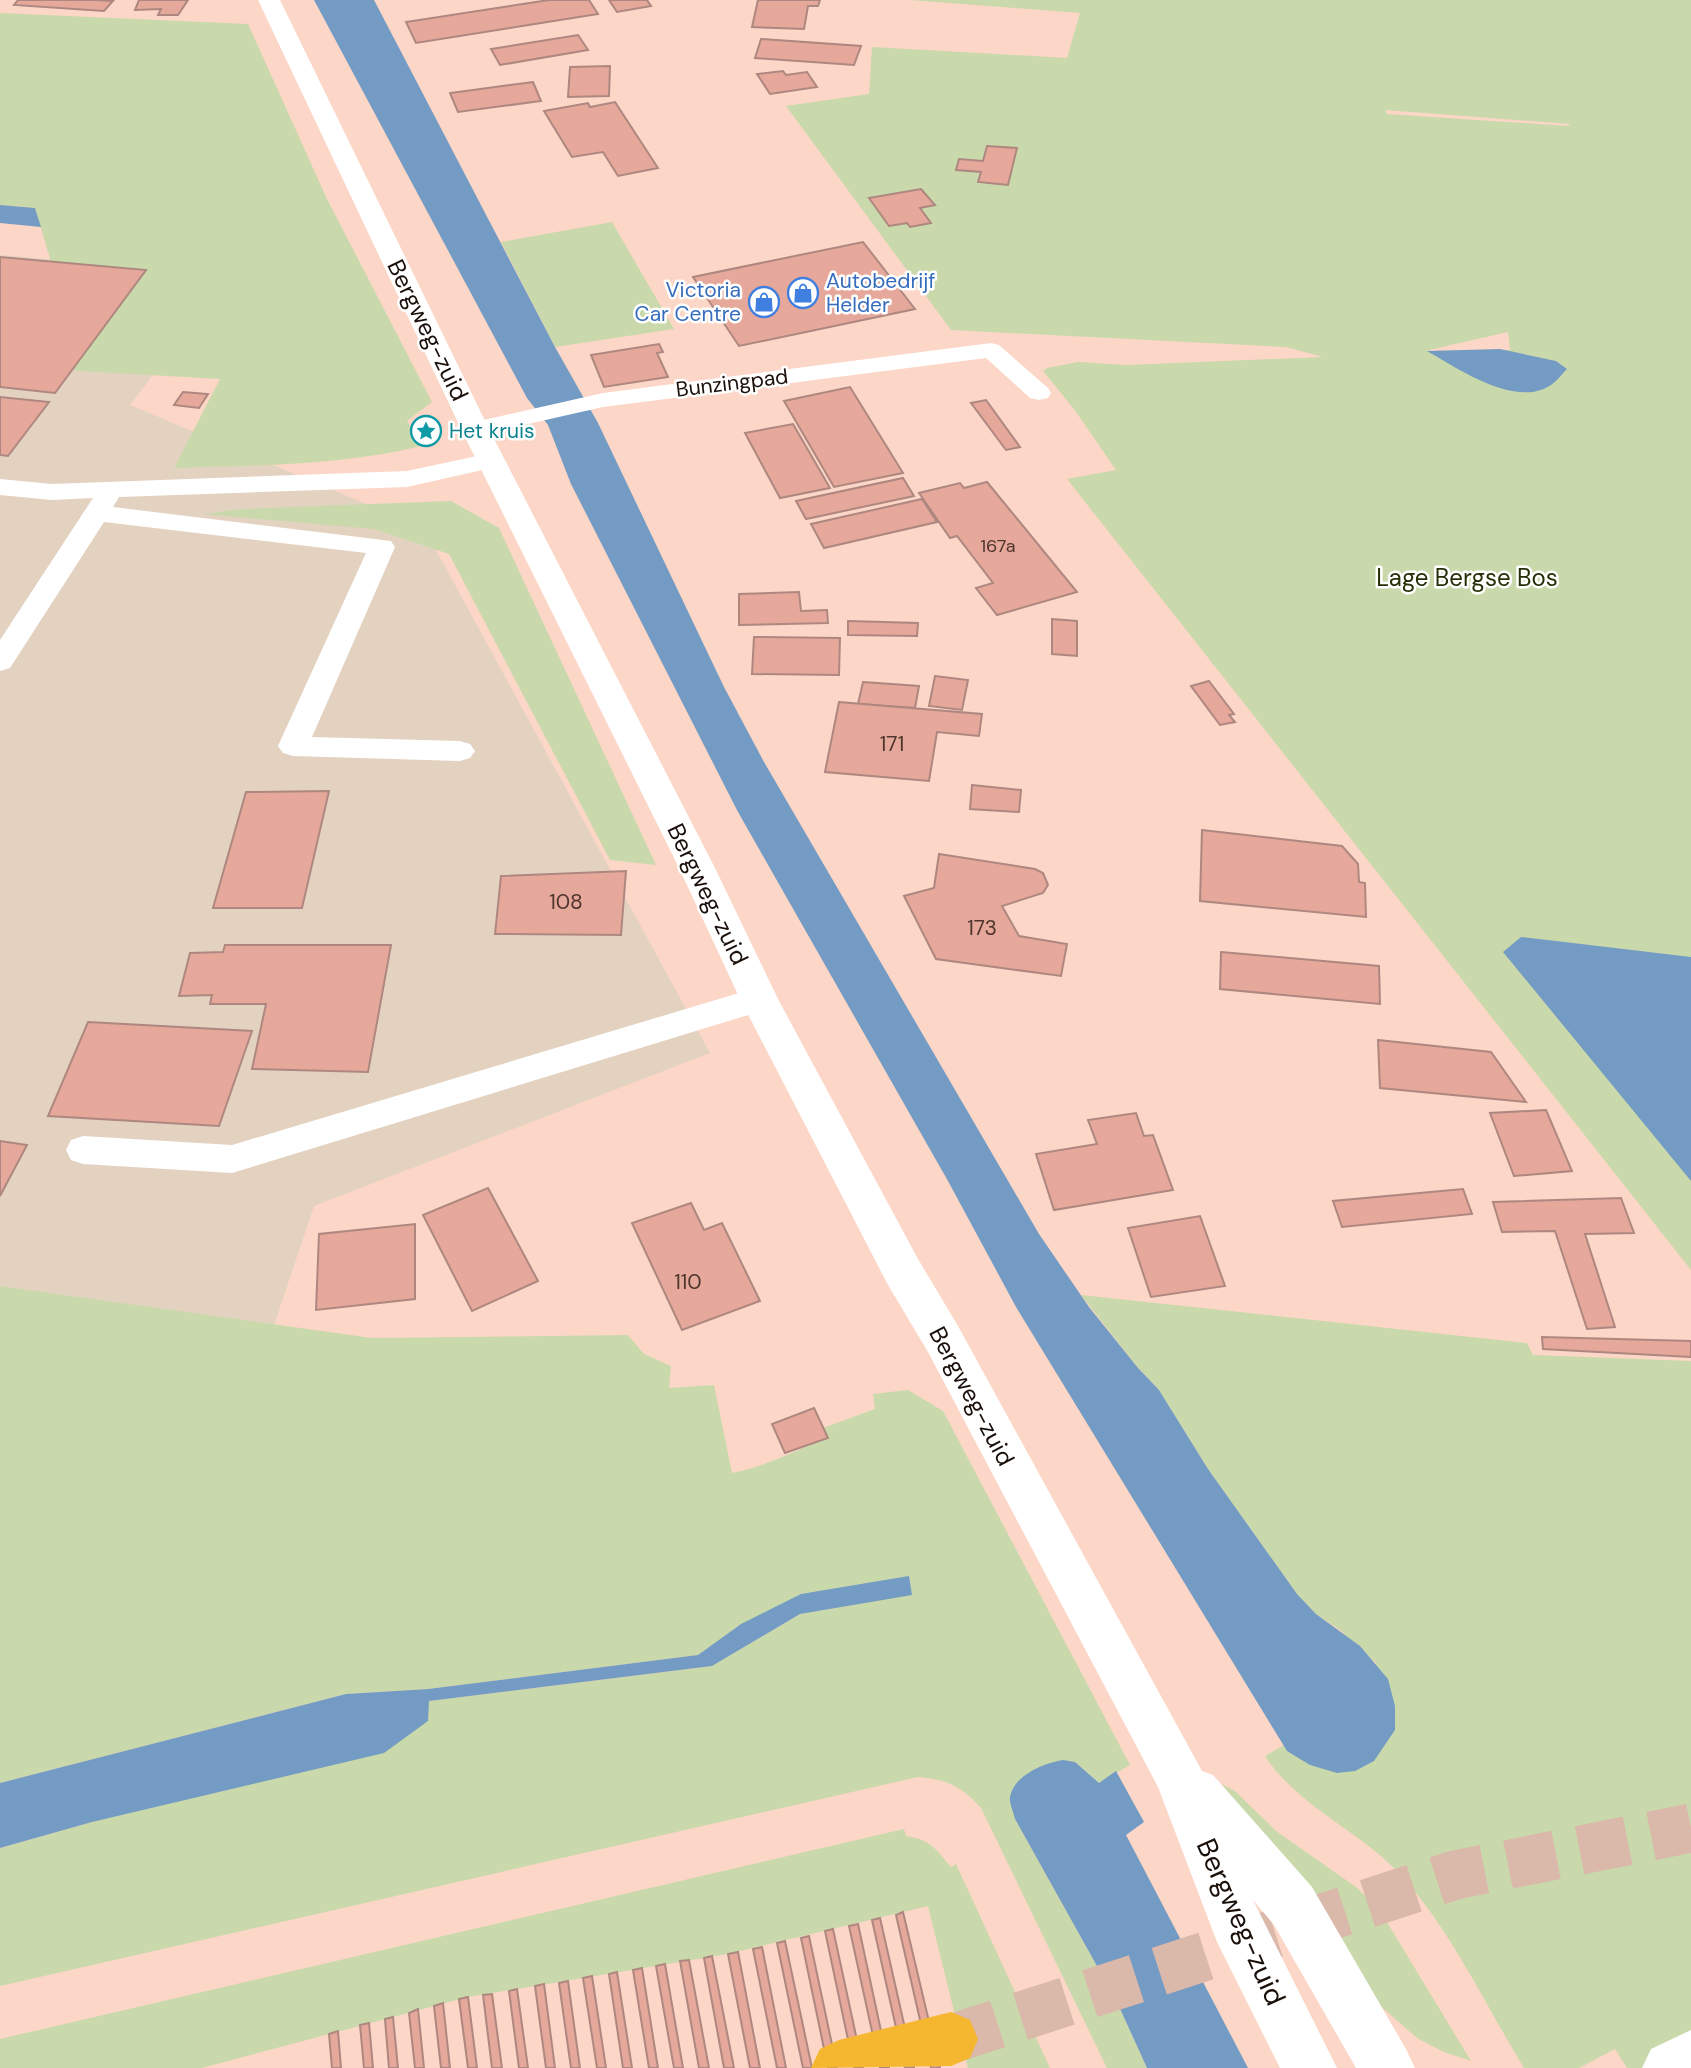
<svg xmlns="http://www.w3.org/2000/svg" width="1691" height="2068" font-family="'DM Sans',sans-serif">
  <style>
    .industrial { fill: #e4d2c1 }
    .green { fill: #c9d9ab; fill-rule: evenodd }
    .water { fill: #749bc4 }
    .building { fill: #e5a89a; stroke: #ae8880; stroke-width: 2 }
    .lines { fill: none; stroke-linecap: round; stroke-linejoin: round }
    .highway-tunnel { stroke: #dab8aa; stroke-width: 49; stroke-dasharray: 49 24; stroke-linecap: butt }
    .lane { fill: #fff; fill-rule: evenodd }
    .street { fill: #fff; fill-rule: evenodd }
    .secondary { fill: #fff; fill-rule: evenodd }
    .highway { fill: #f5b72f; fill-rule: evenodd }
    .labels { text-anchor: middle; dominant-baseline: central; stroke-width: 5; stroke-linejoin: round; paint-order: stroke }
    .far-number-label { font-size: 18px; fill: #4e352d }
    .far-shop-label { font-size: 21px; fill: #366cbe; stroke: #fff; text-anchor: start }
    .far-street-label { font-size: 21px; fill: #1b0f09; stroke: #fff }
    .far-culture-label { font-size: 21px; fill: #0d838f; stroke: #fff; text-anchor: start }
    .number-label { font-size: 21px; fill: #4e352d }
    .street-label { font-size: 24px; fill: #1b0f09; stroke: #fff }
    .park-label { font-size: 24px; fill: #253007; stroke: #fff }
    .near-street-label { font-size: 28px; fill: #1b0f09; stroke: #fff }
  </style>
  <rect width="100%" height="100%" fill="#fcd6c6"/>
  <polygon class="industrial" points="0,255 229,275 130,405 424,528 710,1053 314,1206 274,1325 0,1286"/>
  <g class="green">
    <path d="M910,0H1691V1270L1067,479L1116,470L1074,409L1043,371L1047,368L1078,362L1127,365L1323,357L1286,347L951,330L786,106L869,94L872,47L1067,58L1080,13ZM1385,110L1569,124V126L1387,114ZM1508,332L1510,350L1428,351L1429,350Z"/>
    <path d="M0,13L248,24L327,199L432,402L407,421L421,446C340,466 257,465 174,468L220,379L62,370L51,262L35,208L0,205Z"/>
    <polygon points="612,222 674,329 555,347 501,242"/>
    <polygon points="451,501 499,528 656,865 610,860 449,554 374,529 203,514 244,509"/>
    <path d="M0,1286L372,1338L628,1335L644,1354L671,1366L669,1388L714,1385L732,1473C765,1467 796,1450 828,1438L823,1428L875,1409L873,1394L908,1390L943,1411L1130,1765L1099,1783L1075,1762L1015,1819L1117,2002L1147,2068H1107L981,1808C963,1787 946,1779 918,1777L0,1986V1848L92,1822L428,1701L712,1666L800,1614L912,1594L741,1624L698,1655L428,1689L346,1694L0,1783Z"/>
    <path d="M1081,1295L1527,1343L1533,1355L1691,1361V2068H1627L1615,2049L1579,2068H1524C1486,2006 1447,1923 1397,1871C1356,1829 1298,1806 1265,1756L1284,1745L1288,1751L1376,1663L1340,1630L1316,1614L1297,1594L1208,1469L1159,1390L1138,1368Z"/>
    <polygon points="1222,1784 1235,1791 1276,1831 1356,1887 1379,1909 1471,2061 1444,2052 1417,2038 1377,2003"/>
    <path d="M904,1829L906,1836C931,1840 935,1848 951,1867L956,1864L1050,2068H968L928,1906L728,1954L468,1997L202,2068H0V2039Z"/>
  </g>
  <g class="water">
    <polygon points="314,0 374,0 555,347 598,423 724,687 764,762 1039,1234 1089,1307 1138,1368 1159,1390 1208,1469 1297,1594 1316,1614 1360,1646 1388,1679 1395,1706 1395,1730 1374,1761 1355,1771 1337,1773 1310,1765 1287,1751 1016,1307 948,1181 738,812 571,484 548,425 527,398"/>
    <polygon points="0,205 35,208 41,227 0,223"/>
    <path d="M1500,349L1556,361L1567,369C1562,374 1557,381 1551,385C1516,409 1457,368 1427,351Z"/>
    <polygon points="1521,937 1691,957 1691,1181 1503,952"/>
    <polygon points="909,1576 912,1595 800,1614 712,1666 429,1701 428,1721 384,1753 92,1822 0,1848 0,1783 346,1694 428,1689 698,1655 741,1624 801,1594"/>
    <path d="M1063,1760L1075,1762L1099,1783L1116,1771L1144,1822L1126,1835L1248,2068H1147L1117,2002L1015,1819C1014,1813 1009,1803 1010,1797C1014,1775 1044,1763 1063,1760Z"/>
  </g>
  <g class="building">
    <polygon points="18,0 95,0 113,1 104,11 14,5"/>
    <polygon points="139,0 188,0 178,15 158,15 161,9 135,10"/>
    <polygon points="549,0 589,0 598,14 416,43 406,22"/>
    <polygon points="609,0 647,0 651,6 617,12"/>
    <polygon points="758,0 820,0 818,6 808,6 804,29 752,27"/>
    <polygon points="578,35 588,50 500,65 491,49"/>
    <polygon points="761,39 861,46 854,65 755,58"/>
    <polygon points="610,66 609,96 568,97 570,67"/>
    <polygon points="783,71 786,75 807,72 817,87 770,94 757,74"/>
    <polygon points="533,82 541,101 458,112 450,93"/>
    <polygon points="615,102 658,168 618,176 603,152 572,157 544,111 588,103 590,107"/>
    <polygon points="987,146 1017,148 1008,185 978,182 981,172 956,170 959,159 983,161"/>
    <polygon points="921,189 935,205 920,208 931,223 910,227 907,223 889,226 869,198"/>
    <polygon points="863,242 915,309 739,346 693,277"/>
    <polygon points="0,257 146,270 55,393 0,387"/>
    <polygon points="659,344 663,352 657,353 668,377 604,387 591,355"/>
    <polygon points="850,387 903,473 834,487 784,401"/>
    <polygon points="183,392 208,394 199,408 174,405"/>
    <polygon points="0,397 49,402 8,456 0,455"/>
    <polygon points="986,400 1020,447 1006,450 971,403"/>
    <polygon points="793,424 830,488 780,498 745,433"/>
    <polygon points="903,478 914,496 806,519 796,501"/>
    <polygon points="987,482 1077,592 997,615 976,588 993,583 957,536 950,538 919,493 960,483 964,488"/>
    <polygon points="922,499 937,522 824,548 811,524"/>
    <polygon points="799,592 801,611 827,610 828,623 739,625 739,594"/>
    <polygon points="1052,619 1077,621 1077,656 1052,654"/>
    <polygon points="848,621 918,623 917,636 848,635"/>
    <polygon points="754,637 840,638 839,675 752,674"/>
    <polygon points="935,676 968,680 962,710 929,706"/>
    <polygon points="1209,681 1234,714 1229,715 1235,722 1220,725 1191,686"/>
    <polygon points="863,682 919,686 915,708 858,704"/>
    <polygon points="839,702 982,714 979,736 937,732 929,781 825,772"/>
    <polygon points="972,785 1021,790 1019,812 970,809"/>
    <polygon points="329,791 302,908 213,908 246,792"/>
    <polygon points="1202,830 1342,846 1358,864 1359,882 1365,883 1366,917 1200,901"/>
    <polygon points="939,854 1035,869 1043,873 1048,885 1043,893 1002,906 1019,936 1067,944 1061,976 936,959 904,896 934,888"/>
    <polygon points="626,871 621,935 495,934 501,876"/>
    <polygon points="225,945 391,945 368,1072 252,1069 266,1004 210,1004 212,995 179,996 190,953 223,952"/>
    <polygon points="1221,952 1379,966 1380,1004 1220,989"/>
    <polygon points="88,1022 252,1031 219,1126 48,1116"/>
    <polygon points="1378,1040 1491,1052 1526,1102 1380,1088"/>
    <polygon points="1546,1110 1572,1171 1514,1176 1490,1113"/>
    <polygon points="1136,1113 1144,1136 1153,1135 1173,1190 1054,1210 1036,1154 1097,1144 1088,1120"/>
    <polygon points="0,1141 27,1145 0,1196"/>
    <polygon points="488,1188 538,1281 472,1311 423,1215"/>
    <polygon points="1463,1189 1472,1214 1342,1227 1333,1201"/>
    <polygon points="1621,1198 1634,1233 1585,1234 1615,1327 1587,1329 1555,1231 1502,1232 1493,1202"/>
    <polygon points="691,1203 704,1230 722,1223 760,1301 682,1330 632,1223"/>
    <polygon points="1200,1216 1225,1286 1151,1297 1128,1228"/>
    <polygon points="415,1224 415,1299 316,1310 319,1234"/>
    <polygon points="1542,1337 1691,1341 1691,1357 1543,1349"/>
    <polygon points="814,1408 828,1438 785,1453 772,1424"/>
    <polygon points="903,1912 940,2068 931,2068 896,1915"/>
    <polygon points="880,1918 914,2068 905,2068 872,1920"/>
    <polygon points="858,1924 889,2068 880,2068 849,1926"/>
    <polygon points="833,1929 863,2068 854,2068 825,1931"/>
    <polygon points="809,1936 837,2068 828,2068 801,1938"/>
    <polygon points="785,1941 812,2068 803,2068 777,1943"/>
    <polygon points="762,1947 786,2068 777,2068 753,1949"/>
    <polygon points="738,1952 760,2068 750,2068 728,1954"/>
    <polygon points="712,1956 734,2068 724,2068 704,1958"/>
    <polygon points="689,1960 709,2068 699,2068 680,1961"/>
    <polygon points="665,1964 683,2068 674,2068 656,1966"/>
    <polygon points="642,1968 658,2068 649,2068 633,1970"/>
    <polygon points="617,1972 632,2068 623,2068 609,1974"/>
    <polygon points="592,1976 606,2068 597,2068 583,1978"/>
    <polygon points="568,1981 580,2068 571,2068 559,1983"/>
    <polygon points="544,1984 555,2068 546,2068 535,1986"/>
    <polygon points="517,1989 528,2068 519,2068 509,1991"/>
    <polygon points="492,1994 502,2068 492,2068 483,1995"/>
    <polygon points="468,1997 477,2068 468,2068 459,1999"/>
    <polygon points="443,2003 450,2068 441,2068 434,2006"/>
    <polygon points="418,2009 424,2068 415,2068 409,2013"/>
    <polygon points="393,2017 398,2068 389,2068 385,2019"/>
    <polygon points="369,2023 373,2068 364,2068 360,2025"/>
    <polygon points="338,2031 341,2068 332,2068 329,2034"/>
  </g>
  <g class="lines">
    <polyline class="highway-tunnel" points="951,2039 1455,1875 1691,1828"/>
    <g class="lane">
      <polygon points="991,343 999,345 1048,388 1051,393 1048,398 1039,400 1030,398 986,358 603,407 475,436 466,434 463,429 466,424 603,393"/>
      <polygon points="491,453 500,456 504,461 500,466 407,487 119,497 113,507 391,541 395,547 312,737 460,741 470,744 475,751 470,758 460,761 293,756 283,753 278,746 366,553 104,522 10,668 0,671 0,640 93,498 52,500 0,495 0,479 52,484 407,471"/>
      <polygon points="759,987 771,990 775,999 771,1008 232,1173 83,1164 71,1160 66,1150 71,1140 83,1136 232,1145"/>
    </g>
    <polygon class="street" points="1691,2030 1691,2068 1642,2068 1651,2049"/>
    <polygon class="secondary" points="258,0 280,0 489,429 715,868 778,999 918,1259 958,1326 1202,1771 1213,1775 1312,1887 1406,2049 1415,2068 1356,2068 1274,1925 1253,1900 1337,2068 1280,2068 1217,1942 1158,1787 928,1352 888,1285 740,999 679,868 461,429"/>
    <polygon class="highway" points="951,2012 970,2020 978,2039 970,2058 951,2066 811,2068 820,2049 839,2040"/>
  </g>
  <defs>
    <g id="shop-ring" transform="scale(1.575)"><circle r="9.5" fill="#fff" stroke="#3f7fe0" stroke-width="1.5"/><path d="M-5-2.5h2.3a2.7 3.5 0 0 1 5.4 0H5L5.5 6h-11ZM-1.5-2.5h3a1.5 2.3 0 0 0-3 0Z" fill="#3f7fe0"/></g>
    <g id="sight-ring" transform="scale(1.575)"><circle r="9.5" fill="#fff" stroke="#0f9aa8" stroke-width="1.5"/><path d="M0-6L1.8-2.2L6-1.7L2.9 1.2L3.7 5.4L0 3.3L-3.7 5.4L-2.9 1.2L-6-1.7L-1.8-2.2Z" fill="#0f9aa8"/></g>
  </defs>
  <g fill-rule="evenodd">
    <use href="#shop-ring" x="803" y="293"/>
    <use href="#shop-ring" x="764" y="302"/>
    <use href="#sight-ring" x="426" y="431"/>
  </g>
  <g class="labels">
    <g class="far-number-label">
      <text x="998" y="546">167a</text>
    </g>
    <g class="far-shop-label">
      <text x="826" y="281">Autobedrijf<tspan x="826" dy="24">Helder</tspan></text>
      <text x="741" y="290" text-anchor="end">Victoria<tspan x="741" dy="24">Car Centre</tspan></text>
    </g>
    <g class="far-street-label">
      <text transform="translate(732 383) rotate(-7)">Bunzingpad</text>
    </g>
    <g class="far-culture-label">
      <text x="449" y="431">Het kruis</text>
    </g>
    <g class="number-label">
      <text x="892" y="744">171</text>
      <text x="566" y="902">108</text>
      <text x="982" y="928">173</text>
      <text x="688" y="1282">110</text>
    </g>
    <g class="street-label">
      <text transform="translate(428 330) rotate(64)">Bergweg-zuid</text>
      <text transform="translate(708 894) rotate(64)">Bergweg-zuid</text>
      <text transform="translate(972 1396) rotate(62)">Bergweg-zuid</text>
    </g>
    <g class="park-label">
      <text x="1467" y="577">Lage Bergse Bos</text>
    </g>
    <g class="near-street-label">
      <text transform="translate(1241 1922) rotate(66)">Bergweg-zuid</text>
    </g>
  </g>
</svg>
